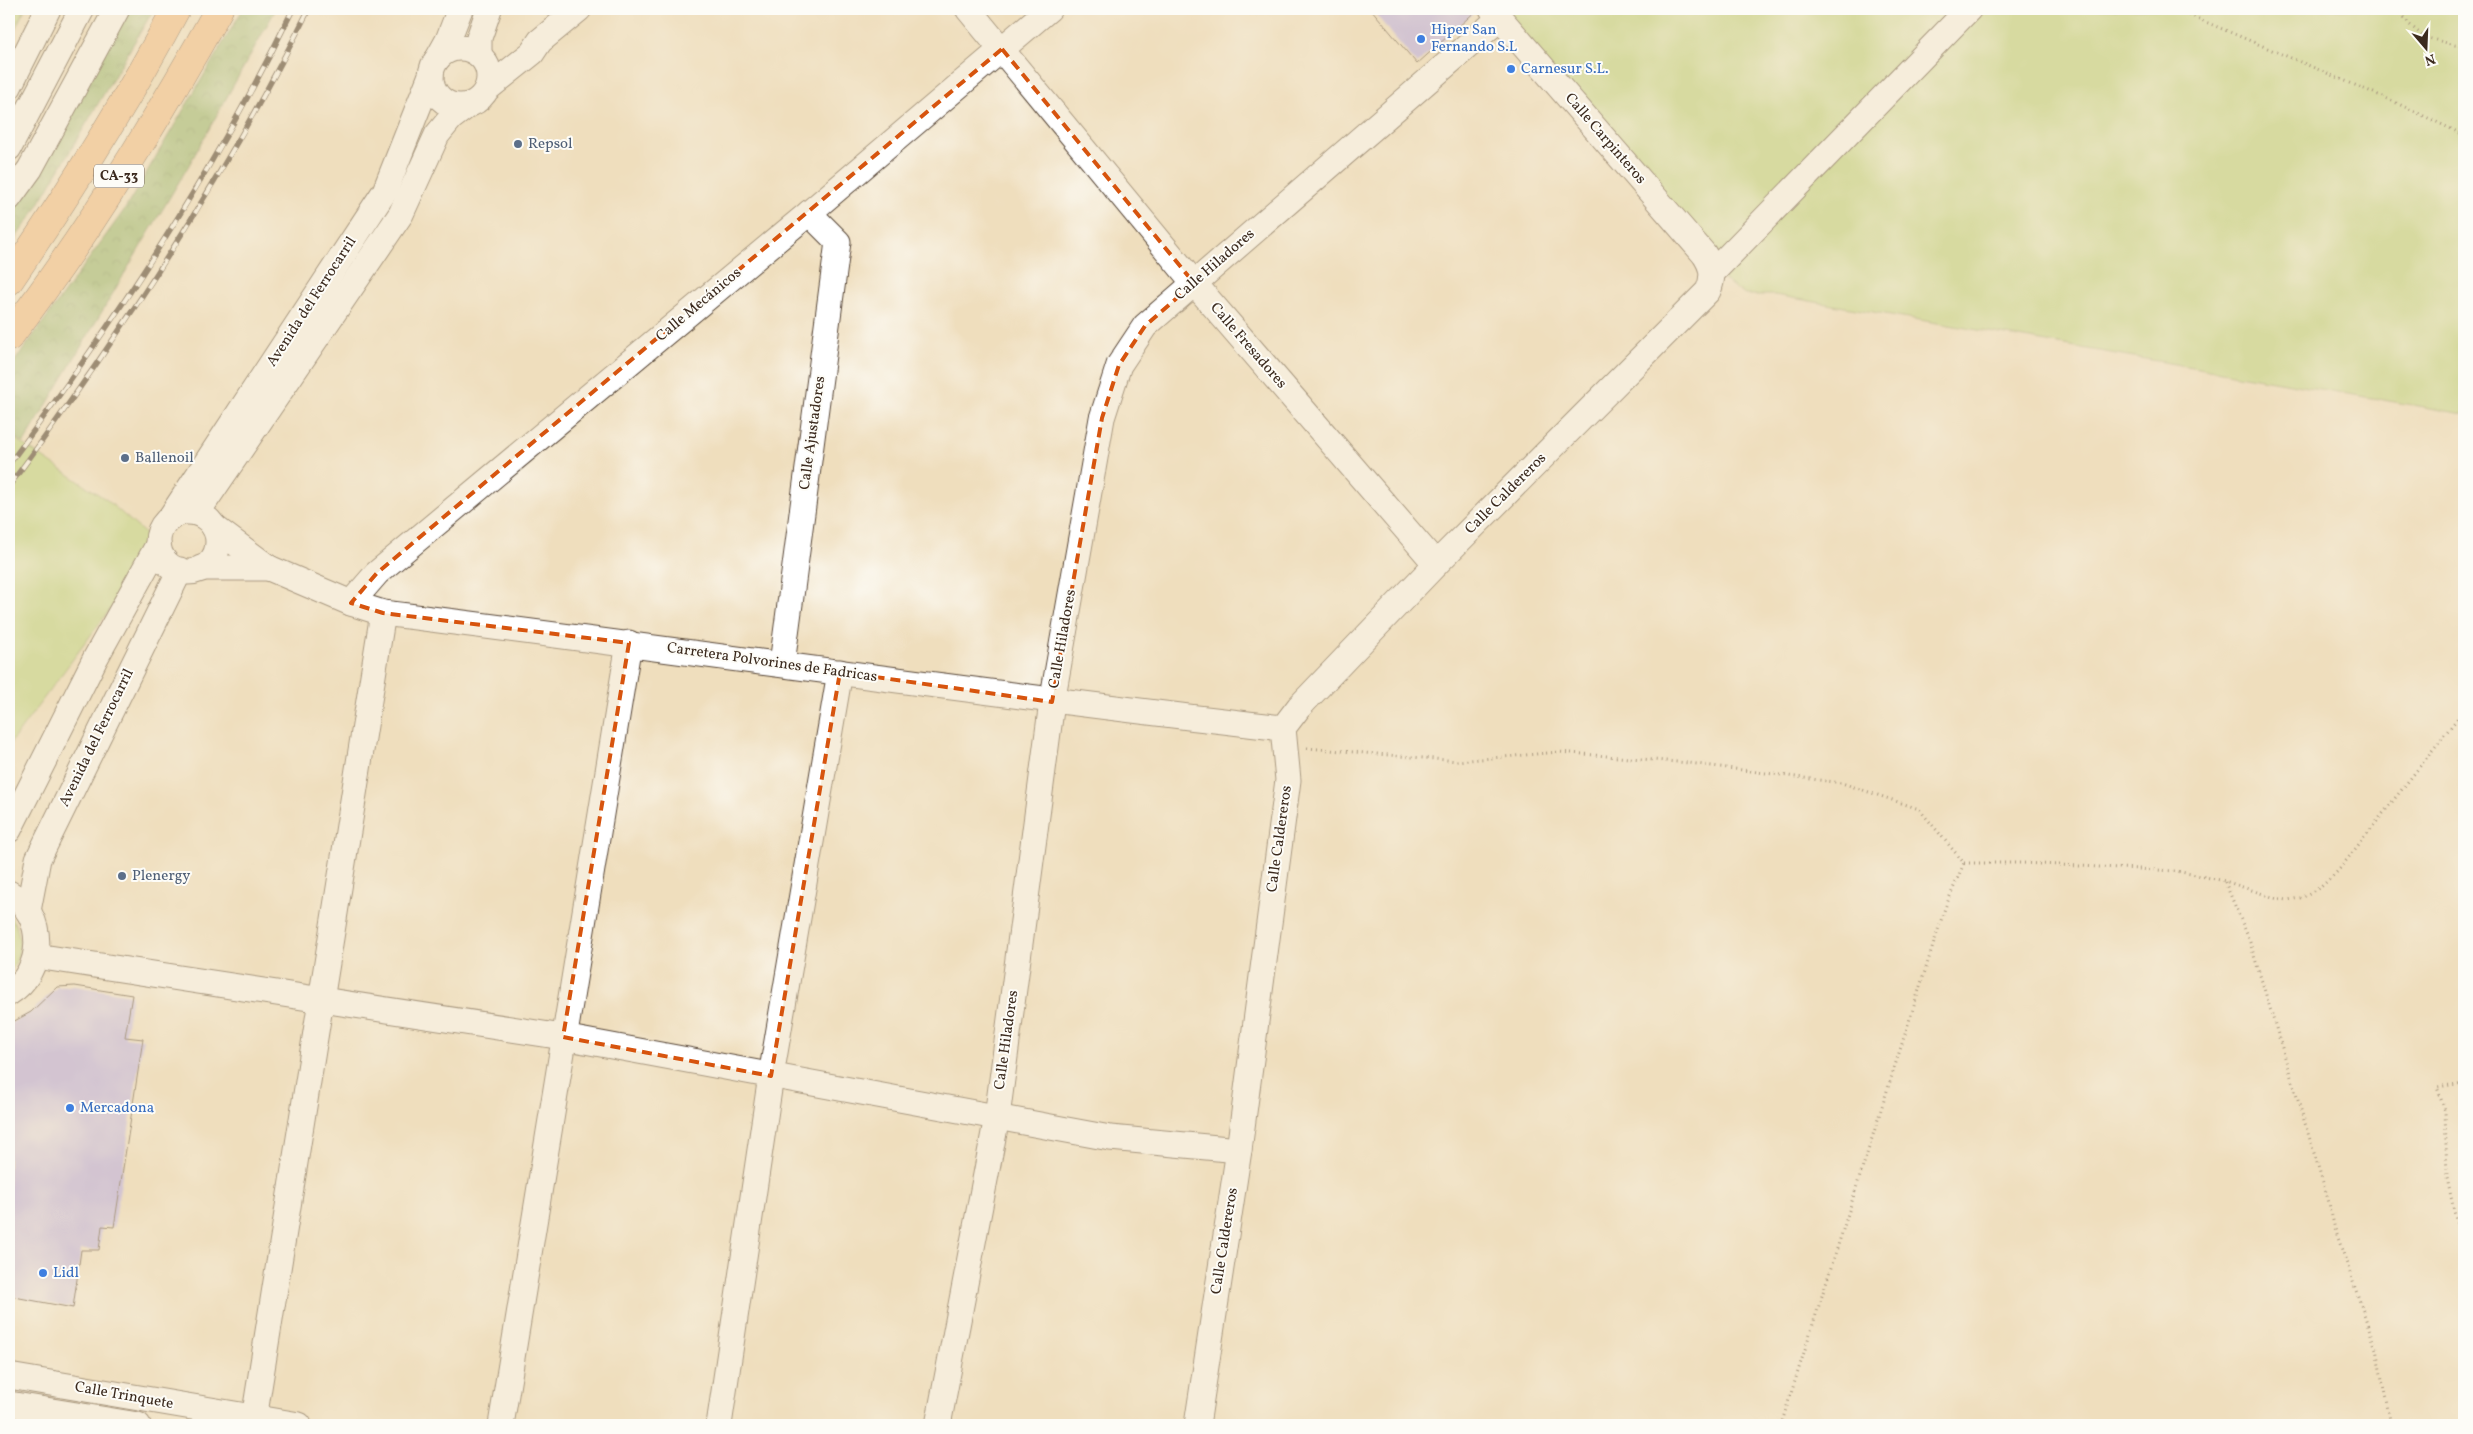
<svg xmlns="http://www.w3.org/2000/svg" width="2473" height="1434" font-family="Vollkorn,serif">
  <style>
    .green { fill: #bad57b; stroke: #7a804c }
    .forest { fill: url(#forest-crowns); stroke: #677044 }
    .garden { fill: url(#garden-furrows); stroke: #7a804c }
    .building { fill: #b1a5e9 }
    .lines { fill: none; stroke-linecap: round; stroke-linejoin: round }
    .minor-casing { stroke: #564536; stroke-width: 27 }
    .highway-casing { stroke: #564536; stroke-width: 29 }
    .path { stroke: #564536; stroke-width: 3; stroke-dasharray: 1 4; stroke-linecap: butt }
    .minor { stroke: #fff; stroke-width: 25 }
    .highway { stroke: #f7be88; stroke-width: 28 }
    .rail-casing { stroke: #3b2a1e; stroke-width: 5.5 }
    .rail { stroke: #fdfcf7; stroke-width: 4; stroke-dasharray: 11; stroke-linecap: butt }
    .marked { fill: none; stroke: #d7540e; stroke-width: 4; stroke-dasharray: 10 6; stroke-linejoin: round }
    .shop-dot { fill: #3f7fe0; stroke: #fdfcf7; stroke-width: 2 }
    .service-dot { fill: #5c6f8a; stroke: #fdfcf7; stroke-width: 2 }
    .labels { text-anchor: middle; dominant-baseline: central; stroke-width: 4; stroke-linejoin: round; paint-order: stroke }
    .shield { fill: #fdfcf7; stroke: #75695f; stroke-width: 1 }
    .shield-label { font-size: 14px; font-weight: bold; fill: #3b2a1e }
    .shop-label { font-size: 15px; fill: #366cbe; stroke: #fdfcf7; text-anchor: start }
    .street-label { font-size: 15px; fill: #3b2a1e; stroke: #fdfcf7 }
    .service-label { font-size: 15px; fill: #4e5e75; stroke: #fdfcf7; text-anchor: start }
  </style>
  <defs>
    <pattern id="forest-crowns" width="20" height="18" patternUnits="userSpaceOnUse" patternTransform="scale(1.25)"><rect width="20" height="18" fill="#93b66b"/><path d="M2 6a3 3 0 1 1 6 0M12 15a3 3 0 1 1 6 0" fill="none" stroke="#799457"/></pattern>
    <pattern id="garden-furrows" width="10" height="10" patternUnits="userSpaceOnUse" patternTransform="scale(1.25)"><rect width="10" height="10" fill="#bad57b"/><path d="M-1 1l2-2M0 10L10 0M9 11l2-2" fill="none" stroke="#a1b76a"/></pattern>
  </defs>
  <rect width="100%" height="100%" fill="#fdfcf7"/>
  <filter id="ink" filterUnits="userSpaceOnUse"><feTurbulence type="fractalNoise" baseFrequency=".02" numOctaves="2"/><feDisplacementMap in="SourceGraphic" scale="10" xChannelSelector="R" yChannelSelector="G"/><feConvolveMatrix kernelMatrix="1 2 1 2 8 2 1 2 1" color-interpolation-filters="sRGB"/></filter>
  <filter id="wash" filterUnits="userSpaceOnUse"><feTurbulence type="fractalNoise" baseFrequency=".0096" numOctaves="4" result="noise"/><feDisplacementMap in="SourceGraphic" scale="20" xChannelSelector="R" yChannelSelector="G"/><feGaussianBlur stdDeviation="1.12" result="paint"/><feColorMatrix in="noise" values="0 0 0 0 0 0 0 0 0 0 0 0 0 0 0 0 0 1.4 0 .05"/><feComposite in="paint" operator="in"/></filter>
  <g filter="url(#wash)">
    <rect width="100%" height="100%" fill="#efdebd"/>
    <g class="green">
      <polygon points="1491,9 2464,9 2464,414 1775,295 1745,295 1713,272"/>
      <polygon points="9,435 107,500 158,545 9,745"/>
      <path d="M9,915C23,930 23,957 9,973Z"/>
    </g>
    <g class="forest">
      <polygon points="116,9 154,9 33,214 9,247 9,211 62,135"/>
      <polygon points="243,9 276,9 189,165 24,443 9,434 9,369 125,209"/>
    </g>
    <polygon class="garden" points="9,9 25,9 9,41"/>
    <g id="blocks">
      <g class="building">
        <polygon points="1371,9 1478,9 1417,64"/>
        <polygon points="75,986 132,995 125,1037 143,1039 114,1227 102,1226 99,1250 81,1250 73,1308 9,1296 9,1024 31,1012 57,987"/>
      </g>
    </g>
  </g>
  <g filter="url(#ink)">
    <use href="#blocks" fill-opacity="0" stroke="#564536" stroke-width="1"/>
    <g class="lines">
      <g class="minor-casing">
        <g id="minor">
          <polyline points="968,9 1194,283 1436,564"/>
          <circle cx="460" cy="77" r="29"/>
          <polyline points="479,55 479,38 489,9"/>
          <polyline points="438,58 448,40 460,9"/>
          <polyline points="9,87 48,9"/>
          <polyline points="487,89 532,53 540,41 579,9"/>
          <polyline points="9,148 82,9"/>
          <polyline points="9,198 30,169 117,9"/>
          <polyline points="1713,272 1969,9"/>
          <circle cx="188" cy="542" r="30"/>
          <polyline points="197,513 401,214 437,135 451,118 467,106"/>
          <polyline points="170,518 385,191 431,75"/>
          <path d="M214,527L269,568L351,603L383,613C683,650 983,694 1283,728"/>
          <polyline points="201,568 269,568"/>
          <polyline points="351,603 377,573 809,213 1049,9"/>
          <polyline points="782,664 838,242 809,213"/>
          <polyline points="9,830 95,659 158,545"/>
          <path d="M9,893C47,914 45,972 9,993"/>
          <polyline points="28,911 38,859 180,570"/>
          <polyline points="36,956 563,1037 1110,1138 1239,1150"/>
          <polyline points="9,1376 299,1425"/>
          <polyline points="9,1404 138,1425"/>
          <polyline points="254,1419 383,613"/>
          <polyline points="501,1425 629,643"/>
          <polyline points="719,1425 771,1076 840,672"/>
          <polyline points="938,1425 997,1117 1052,702 1102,418 1119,365 1145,326 1500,18"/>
          <path d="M1197,1425L1239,1150L1288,780L1283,728L1299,707L1436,564L1708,291C1714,277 1713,267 1704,254L1492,9"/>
        </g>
      </g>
      <g class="highway-casing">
        <g id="highway">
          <path d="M9,281C69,193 126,103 176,9"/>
          <path d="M9,337C88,234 156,122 219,9"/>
        </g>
      </g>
      <g class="path">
        <polyline points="2175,9 2388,99 2464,135"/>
        <polyline points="2398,9 2410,25 2424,37 2455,45 2464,45"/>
        <polyline points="1307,748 1458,761 1559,752 1689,763 1842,783 1919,809 1964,863 1945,908 1781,1425"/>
        <polyline points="1964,863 2022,863 2176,871 2225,881 2275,898 2287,900 2300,898 2321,887 2338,871 2464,710"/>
        <polyline points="2225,882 2249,939 2328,1199 2335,1229 2376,1349 2391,1425"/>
        <polyline points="2464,1083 2437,1087 2445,1111 2447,1178 2457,1225 2464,1241"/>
      </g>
      <use href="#minor" class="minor"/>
      <use href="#highway" class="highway"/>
      <g class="rail-casing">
        <g id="rail">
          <path d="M9,464C116,321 215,170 293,9"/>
          <path d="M9,486C121,335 225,177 309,9"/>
        </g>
      </g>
      <use href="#rail" class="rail"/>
    </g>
  </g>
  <path d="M0 0H2473V1434H0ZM1002,49L1194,283L1145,326L1119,365L1102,418L1052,702L840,672L771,1076L563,1037L629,643L383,613L351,603L377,573Z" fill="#efdebd" fill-opacity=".55" fill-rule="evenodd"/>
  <path class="marked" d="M1002,49L1194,283L1145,326L1119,365L1102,418L1052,702L840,672L771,1076L563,1037L629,643L383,613L351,603L377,573Z"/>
  <g class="shop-dot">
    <circle cx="1421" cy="39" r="5"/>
    <circle cx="1511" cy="69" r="5"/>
    <circle cx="70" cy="1108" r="5"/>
    <circle cx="43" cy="1273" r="5"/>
  </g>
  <g class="service-dot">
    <circle cx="518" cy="144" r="5"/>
    <circle cx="125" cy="458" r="5"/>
    <circle cx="122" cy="876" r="5"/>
  </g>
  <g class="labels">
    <rect class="shield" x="94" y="164.5" width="50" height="23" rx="4"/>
    <g class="shield-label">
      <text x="119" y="176">CA-33</text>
    </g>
    <g class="shop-label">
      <text x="1431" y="30">Hiper San<tspan x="1431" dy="17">Fernando S.L</tspan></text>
      <text x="1521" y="69">Carnesur S.L.</text>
      <text x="80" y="1108">Mercadona</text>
      <text x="53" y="1273">Lidl</text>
    </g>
    <g class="street-label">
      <text transform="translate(1605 139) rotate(49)">Calle Carpinteros</text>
      <text transform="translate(1215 265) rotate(-41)">Calle Hiladores</text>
      <text transform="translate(312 302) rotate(-57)">Avenida del Ferrocarril</text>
      <text transform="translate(699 305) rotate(-40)">Calle Mecánicos</text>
      <text transform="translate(1248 346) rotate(49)">Calle Fresadores</text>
      <text transform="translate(813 433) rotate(-82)">Calle Ajustadores</text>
      <text transform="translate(1506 494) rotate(-45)">Calle Caldereros</text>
      <text transform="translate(1063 639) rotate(-80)">Calle Hiladores</text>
      <text transform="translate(772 663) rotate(8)">Carretera Polvorines de Fadricas</text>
      <text transform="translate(97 738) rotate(-64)">Avenida del Ferrocarril</text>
      <text transform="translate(1280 839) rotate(-82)">Calle Caldereros</text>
      <text transform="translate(1007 1040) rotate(-82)">Calle Hiladores</text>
      <text transform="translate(1225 1241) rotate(-81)">Calle Caldereros</text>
      <text transform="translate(124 1396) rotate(10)">Calle Trinquete</text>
    </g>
    <g class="service-label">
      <text x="528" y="144">Repsol</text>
      <text x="135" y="458">Ballenoil</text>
      <text x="132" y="876">Plenergy</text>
    </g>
  </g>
  <rect width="2473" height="1434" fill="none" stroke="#fdfcf7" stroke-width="30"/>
  <g transform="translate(2426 48) rotate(161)" stroke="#fdfcf7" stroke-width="4" paint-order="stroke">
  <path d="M0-4L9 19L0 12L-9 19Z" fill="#3b2a1e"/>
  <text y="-8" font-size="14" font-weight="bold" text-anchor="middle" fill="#3b2a1e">N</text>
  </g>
</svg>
